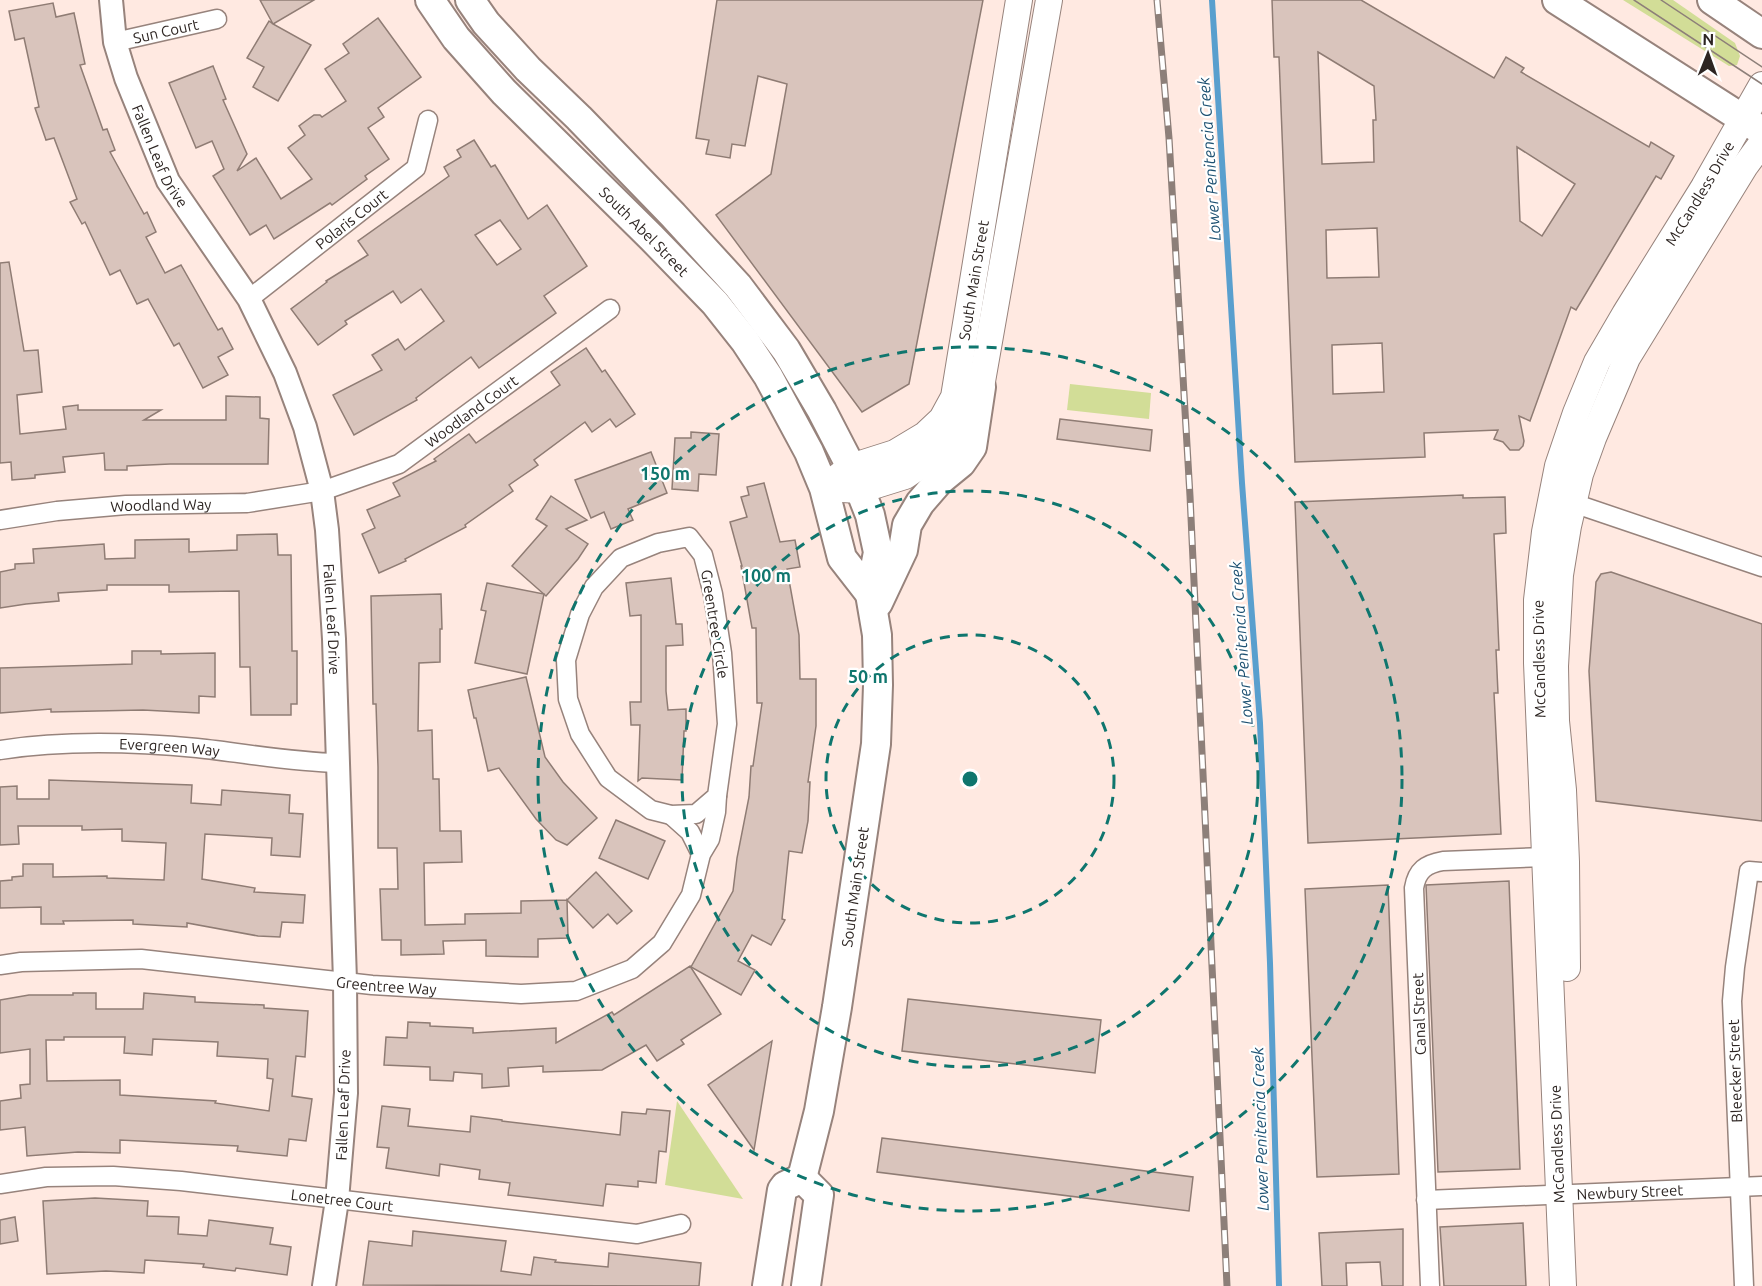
<svg xmlns="http://www.w3.org/2000/svg" width="1762" height="1286" font-family="Ubuntu,sans-serif">
  <style>
    .green { fill: #d2dd97 }
    .lines { fill: none; stroke-linecap: round; stroke-linejoin: round }
    .stream { stroke: #599fce; stroke-width: 6 }
    .building { fill: #d9c4bc; stroke: #8f7c74; stroke-width: 1.5; fill-rule: evenodd }
    .minor-casing { stroke: #97837c; stroke-width: 21 }
    .tertiary-casing { stroke: #97837c; stroke-width: 26 }
    .secondary-casing { stroke: #97837c; stroke-width: 28 }
    .primary-casing { stroke: #97837c; stroke-width: 32 }
    .minor { stroke: #fff; stroke-width: 18 }
    .tertiary { stroke: #fff; stroke-width: 22 }
    .secondary { stroke: #fff; stroke-width: 26 }
    .primary { stroke: #fff; stroke-width: 28 }
    .tram { stroke: #8d7f79; stroke-width: 1.5 }
    .rail-casing { stroke: #8d7f79; stroke-width: 7 }
    .rail { stroke: #fff; stroke-width: 4.5; stroke-dasharray: 14; stroke-linecap: butt }
    .ring { fill: none; stroke: #0f766e; stroke-width: 3; stroke-dasharray: 10 8 }
    .labels { text-anchor: middle; dominant-baseline: central; stroke-width: 4.5; stroke-linejoin: round; paint-order: stroke }
    .street-label { font-size: 15px; fill: #2d2522; stroke: #fff }
    .water-label { font-size: 16px; font-style: italic; fill: #1d5172; stroke: #fff }
    .centre { fill: #0f766e; stroke: #fff; stroke-width: 3 }
    .ring-label { font-size: 18px; text-anchor: middle; font-weight: bold; fill: #0f766e; stroke: #fff; stroke-width: 4.5; stroke-linejoin: round; paint-order: stroke }
  </style>
  <rect width="100%" height="100%" fill="#ffe9e1"/>
  <g class="green">
    <polygon points="1623,0 1673,0 1735,43 1740,56 1737,65 1729,66"/>
    <polygon points="1070,384 1151,393 1149,419 1067,410"/>
    <polygon points="677,1101 743,1199 665,1185"/>
  </g>
  <g class="lines">
    <polyline class="stream" points="1212,0 1242,483 1260,723 1270,963 1279,1286"/>
  </g>
  <g class="building">
    <polygon points="260,0 314,0 273,24 311,45 278,101 253,87 264,67 247,58 269,21 273,24"/>
    <polygon points="717,0 983,0 909,384 862,412 716,215 771,174 787,84 758,76 745,146 732,144 730,158 706,154 709,140 696,138"/>
    <path d="M1272,0H1361L1494,78L1506,57L1524,68L1521,72L1649,147L1651,142L1674,156L1661,179L1656,176L1576,310L1571,307L1530,421L1519,416L1524,441L1523,446L1519,450H1510L1503,442L1494,439L1498,430L1424,433L1425,457L1295,462L1279,57H1274ZM1318,52L1374,86L1376,120H1373L1374,162L1322,164ZM1517,147L1575,184L1542,236L1520,221ZM1377,228L1379,277L1327,278L1326,230ZM1382,343L1384,392L1333,394L1332,345Z"/>
    <polygon points="53,3 56,17 74,13 85,64 80,65 103,130 107,129 115,150 110,152 144,214 147,212 156,232 146,237 165,273 181,265 218,330 222,328 233,349 218,357 228,375 203,388 179,343 174,346 148,299 137,304 120,270 110,275 85,222 82,224 70,202 77,199 54,138 46,140 35,108 39,107 24,38 15,40 9,11"/>
    <polygon points="378,18 421,77 378,108 384,117 368,128 389,159 365,176 367,179 332,205 330,203 274,239 266,225 250,235 213,176 224,169 212,141 196,148 169,83 213,66 226,99 223,100 247,154 237,171 256,158 281,199 312,179 288,148 305,135 299,126 314,115 320,115 322,117 346,101 325,69 349,53 343,44"/>
    <path d="M474,140L491,167L495,165L528,219L547,205L587,266L544,296L556,313L479,368L471,357L416,398L417,400L354,435L333,395L382,370L372,355L398,339L405,350L444,321L421,289L401,303L393,291L345,321L347,324L318,345L291,309L327,282L326,281L368,255L358,241L449,176L444,167L461,157L457,150ZM500,220L521,249L497,265L475,235Z"/>
    <polygon points="9,262 24,351 38,350 42,392 17,395 20,434 66,429 63,407 78,405 78,410 161,410 144,420 226,420 226,396 260,397 260,418 269,419 268,464 170,464 127,466 127,470 105,470 104,453 63,457 65,472 35,475 35,478 12,480 11,462 0,463 0,263"/>
    <polygon points="586,348 602,372 605,370 635,414 616,427 610,419 592,432 585,422 534,460 538,465 509,485 513,491 465,525 466,527 405,559 406,561 379,573 362,534 375,528 367,510 400,496 393,483 436,461 434,459 469,434 476,443 560,385 551,372"/>
    <polygon points="1060,419 1152,430 1150,451 1057,439"/>
    <polygon points="691,432 719,434 716,475 699,474 698,491 672,489 675,438 691,438"/>
    <polygon points="651,452 667,493 628,509 633,520 611,529 604,512 591,518 575,480"/>
    <polygon points="764,483 780,542 795,540 800,567 787,569 799,635 800,679 816,679 816,726 808,782 810,782 808,821 802,853 789,851 782,919 785,920 771,945 752,935 738,961 755,970 741,995 691,967 733,891 737,858 749,797 751,766 753,766 762,703 757,703 756,628 752,628 741,566 742,566 730,522 747,517 741,497 749,495 747,487"/>
    <polygon points="1463,495 1463,498 1505,497 1506,533 1494,534 1499,650 1496,650 1498,693 1494,693 1501,834 1308,843 1295,502"/>
    <polygon points="551,496 587,520 566,529 588,544 578,559 546,596 512,566 547,526 536,519"/>
    <polygon points="277,534 278,555 291,555 292,651 297,651 297,704 291,704 291,715 251,715 250,667 240,667 239,591 169,592 169,585 107,585 107,590 58,593 59,601 26,604 0,608 0,572 15,569 15,564 34,563 33,549 104,544 105,559 135,558 135,540 189,539 189,552 237,550 237,535"/>
    <polygon points="1611,572 1762,624 1762,821 1596,801 1589,671 1596,582 1601,574"/>
    <polygon points="671,578 676,624 682,624 683,645 666,646 666,691 668,710 686,709 686,731 684,731 682,780 642,778 638,781 640,725 631,725 630,702 641,702 641,615 630,616 626,583"/>
    <polygon points="487,583 544,594 527,674 475,663 486,611 481,610"/>
    <polygon points="441,594 442,629 440,629 440,662 419,663 418,731 432,730 433,779 439,779 440,831 461,831 462,862 424,863 425,925 465,924 465,914 521,913 521,901 567,900 596,872 632,911 617,924 608,914 593,928 567,900 568,938 538,939 538,957 486,956 486,940 443,941 444,954 401,955 401,940 382,940 380,889 398,889 397,848 378,848 378,767 376,704 373,704 371,596"/>
    <polygon points="132,651 161,651 161,654 215,653 215,697 199,696 199,713 143,710 51,712 51,709 0,713 0,668 132,664"/>
    <polygon points="526,677 545,757 563,782 597,818 567,845 556,840 536,819 499,768 488,771 476,718 474,718 468,690"/>
    <polygon points="49,780 192,785 191,803 221,805 222,790 290,795 289,813 303,814 300,857 271,855 272,838 205,834 202,879 255,888 254,892 305,895 303,923 282,922 280,937 258,936 187,923 187,927 133,924 133,920 63,921 64,924 41,924 41,907 0,908 0,881 12,880 12,877 23,876 23,864 53,864 53,877 107,876 107,878 164,880 166,843 122,841 122,829 82,830 82,826 18,826 19,844 0,845 0,787 17,786 17,799 49,799"/>
    <polygon points="616,820 665,841 648,879 599,858"/>
    <polygon points="1509,881 1520,1169 1438,1172 1426,885"/>
    <polygon points="1388,885 1399,1174 1317,1177 1305,889"/>
    <polygon points="690,966 721,1014 681,1040 684,1044 657,1061 646,1045 602,1070 543,1072 543,1066 508,1068 509,1086 482,1088 482,1074 454,1072 453,1081 430,1080 430,1067 384,1065 386,1037 407,1038 408,1022 430,1023 430,1026 473,1028 473,1033 556,1028 556,1043 612,1012 614,1015"/>
    <path d="M73,993H96V1009H143L144,993L195,997V1002L264,1005V1008L308,1011L305,1057L296,1056L292,1096L312,1099L306,1141L289,1139L287,1156L237,1151L238,1146L120,1140V1153L78,1152L27,1156L25,1127L0,1130V1101L21,1098L20,1085L30,1084V1049L0,1053V1000L29,995H73ZM64,1037H125L124,1053L152,1055L153,1039L218,1042L217,1056L268,1059L267,1078L273,1079L269,1111L215,1103L216,1101L120,1095V1080L47,1081L46,1040H64Z"/>
    <polygon points="908,999 1101,1020 1095,1073 902,1051"/>
    <polygon points="772,1041 754,1150 708,1085"/>
    <polygon points="382,1106 410,1109 408,1126 470,1132 471,1116 502,1120 502,1121 620,1135 622,1112 646,1114 647,1109 670,1111 666,1152 659,1151 656,1183 638,1181 638,1187 606,1184 603,1206 508,1195 510,1183 479,1179 480,1170 440,1164 439,1176 386,1168 389,1148 377,1147"/>
    <polygon points="882,1138 1193,1177 1189,1211 877,1172"/>
    <polygon points="95,1198 148,1201 147,1216 179,1217 178,1234 207,1236 209,1220 273,1228 270,1244 291,1247 287,1275 236,1268 235,1271 203,1267 204,1264 145,1260 144,1273 106,1271 47,1274 43,1201"/>
    <polygon points="15,1217 18,1241 0,1244 0,1220"/>
    <polygon points="1523,1223 1526,1286 1444,1286 1440,1227"/>
    <polygon points="1403,1229 1403,1286 1382,1286 1380,1262 1346,1263 1347,1286 1322,1286 1319,1233"/>
    <polygon points="413,1231 506,1241 501,1271 531,1275 534,1257 556,1260 555,1262 608,1267 609,1253 701,1263 699,1286 363,1285 369,1241 412,1246"/>
  </g>
  <g class="lines">
    <g class="minor-casing">
      <g id="minor">
        <path id="s1" d="M115,42L217,19"/>
        <path id="s2" d="M249,299L416,168L428,120"/>
        <polyline points="1573,503 1762,567"/>
        <path id="s3" d="M0,520L57,511L126,505L247,503L322,491L399,464L610,309"/>
        <polygon points="689,537 703,555 713,594 722,653 727,724 717,796 696,814 671,815 651,810 608,778 580,734 568,699 566,660 580,614 594,587 621,558 658,543"/>
        <path id="s4" d="M0,750C64,740 133,742 197,748C244,753 291,762 338,763"/>
        <polyline points="671,815 690,832 701,854"/>
        <path id="s5" d="M0,965L21,962L141,959L372,985L521,994L576,991L632,969L662,943L691,895L701,854L710,839L716,812L717,796"/>
        <path id="s6" d="M0,1184L46,1177L113,1176L181,1181L637,1234L681,1224"/>
        <path id="s7" d="M1426,1200L1762,1186"/>
        <path d="M1430,1286L1414,888C1417,870 1426,864 1443,861L1545,857"/>
        <polyline points="1744,1286 1732,1001 1735,967 1749,871 1762,872"/>
      </g>
    </g>
    <g class="tertiary-casing">
      <g id="tertiary">
        <path id="s8" d="M111,0L115,42L126,78L168,181L249,299L285,373L305,427L322,491L327,530L334,639L345,981L346,1093L337,1200L324,1286"/>
      </g>
    </g>
    <g class="secondary-casing">
      <g id="secondary">
        <path id="s9" d="M835,479L851,467L895,453L925,435L942,419L954,397L1019,0"/>
        <polyline points="824,488 860,490 905,476 944,449 961,428 981,387 1049,0"/>
        <polyline points="1567,968 1566,862 1563,790 1556,721 1555,666 1560,575 1568,526 1580,474 1593,438 1627,358 1745,166 1762,143"/>
        <path id="s10" d="M1563,1286L1537,663V600L1545,532L1558,466L1576,413L1597,362L1625,314L1704,187L1762,85"/>
      </g>
    </g>
    <g class="primary-casing">
      <g id="primary">
        <path id="s11" d="M430,0L456,38L504,92L651,237L715,303L745,341L768,376L809,452L824,488L842,558L870,594"/>
        <polyline points="470,0 486,23 528,69 579,118 673,215 738,286 786,350 822,411 851,467 870,515 878,552 870,594 877,635 878,685 876,744 837,1007 819,1111 802,1178"/>
        <polyline points="1557,0 1762,131"/>
        <polyline points="1712,0 1762,34"/>
        <polyline points="878,603 903,550 907,525 920,503 939,481 961,463 972,447 981,387"/>
        <polyline points="802,1178 819,1195 806,1286"/>
        <polyline points="767,1286 782,1190 785,1186 802,1178"/>
      </g>
    </g>
    <use href="#minor" class="minor"/>
    <use href="#tertiary" class="tertiary"/>
    <use href="#secondary" class="secondary"/>
    <use href="#primary" class="primary"/>
    <g class="tram">
      <polyline points="1634,0 1762,84"/>
      <polyline points="1661,0 1762,67"/>
    </g>
    <g class="rail-casing">
      <polyline id="rail" points="1157,0 1169,138 1190,496 1227,1286"/>
    </g>
    <use href="#rail" class="rail"/>
  </g>
  <g class="ring">
    <circle cx="970" cy="779" r="144"/>
    <circle cx="970" cy="779" r="288"/>
    <circle cx="970" cy="779" r="432"/>
  </g>
  <g class="labels">
    <g class="street-label">
      <text stroke="none"><textPath href="#s1" startOffset="52">Sun Court</textPath></text>
      <text stroke="none"><textPath href="#s8" startOffset="165">Fallen Leaf Drive</textPath></text>
      <text stroke="none"><textPath href="#s10" startOffset="1131">McCandless Drive</textPath></text>
      <text stroke="none"><textPath href="#s2" startOffset="130">Polaris Court</textPath></text>
      <text stroke="none"><textPath href="#s11" startOffset="316">South Abel Street</textPath></text>
      <text stroke="none"><textPath href="#s9" startOffset="268">South Main Street</textPath></text>
      <text stroke="none"><textPath href="#s3" startOffset="495">Woodland Court</textPath></text>
      <text stroke="none"><textPath href="#s3" startOffset="162">Woodland Way</textPath></text>
      <text stroke="none"><textPath href="#s8" startOffset="669">Fallen Leaf Drive</textPath></text>
      <text transform="translate(715 624) rotate(81)">Greentree Circle</text>
      <text transform="translate(1539 659) rotate(-91)">McCandless Drive</text>
      <text stroke="none"><textPath href="#s4" startOffset="170">Evergreen Way</textPath></text>
      <text transform="translate(855 887) rotate(-82)">South Main Street</text>
      <text stroke="none"><textPath href="#s5" startOffset="388">Greentree Way</textPath></text>
      <text transform="translate(1419 1014) rotate(-92)">Canal Street</text>
      <text transform="translate(1735 1071) rotate(-92)">Bleecker Street</text>
      <text transform="translate(343 1105) rotate(-88)">Fallen Leaf Drive</text>
      <text transform="translate(1557 1144) rotate(-92)">McCandless Drive</text>
      <text stroke="none"><textPath href="#s7" startOffset="204">Newbury Street</textPath></text>
      <text stroke="none"><textPath href="#s6" startOffset="344">Lonetree Court</textPath></text>
    </g>
    <g class="water-label">
      <text transform="translate(1209 159) rotate(-94)">Lower Penitencia Creek</text>
      <text transform="translate(1241 643) rotate(-94)">Lower Penitencia Creek</text>
      <text transform="translate(1260 1129) rotate(-92)">Lower Penitencia Creek</text>
    </g>
  </g>
  <circle cx="970" cy="779" r="9" class="centre"/>
  <g class="ring-label">
    <text x="665" y="480">150 m</text>
    <text x="766" y="582">100 m</text>
    <text x="868" y="683">50 m</text>
  </g>
  <g transform="translate(1708 54) rotate(1)" stroke="#ffffff" stroke-width="4.5" paint-order="stroke">
  <path d="M0-4.5L10 22L0 15L-10 22Z" fill="#2d2522"/>
  <text y="-9" font-size="16" font-weight="bold" text-anchor="middle" fill="#2d2522">N</text>
  </g>
</svg>
